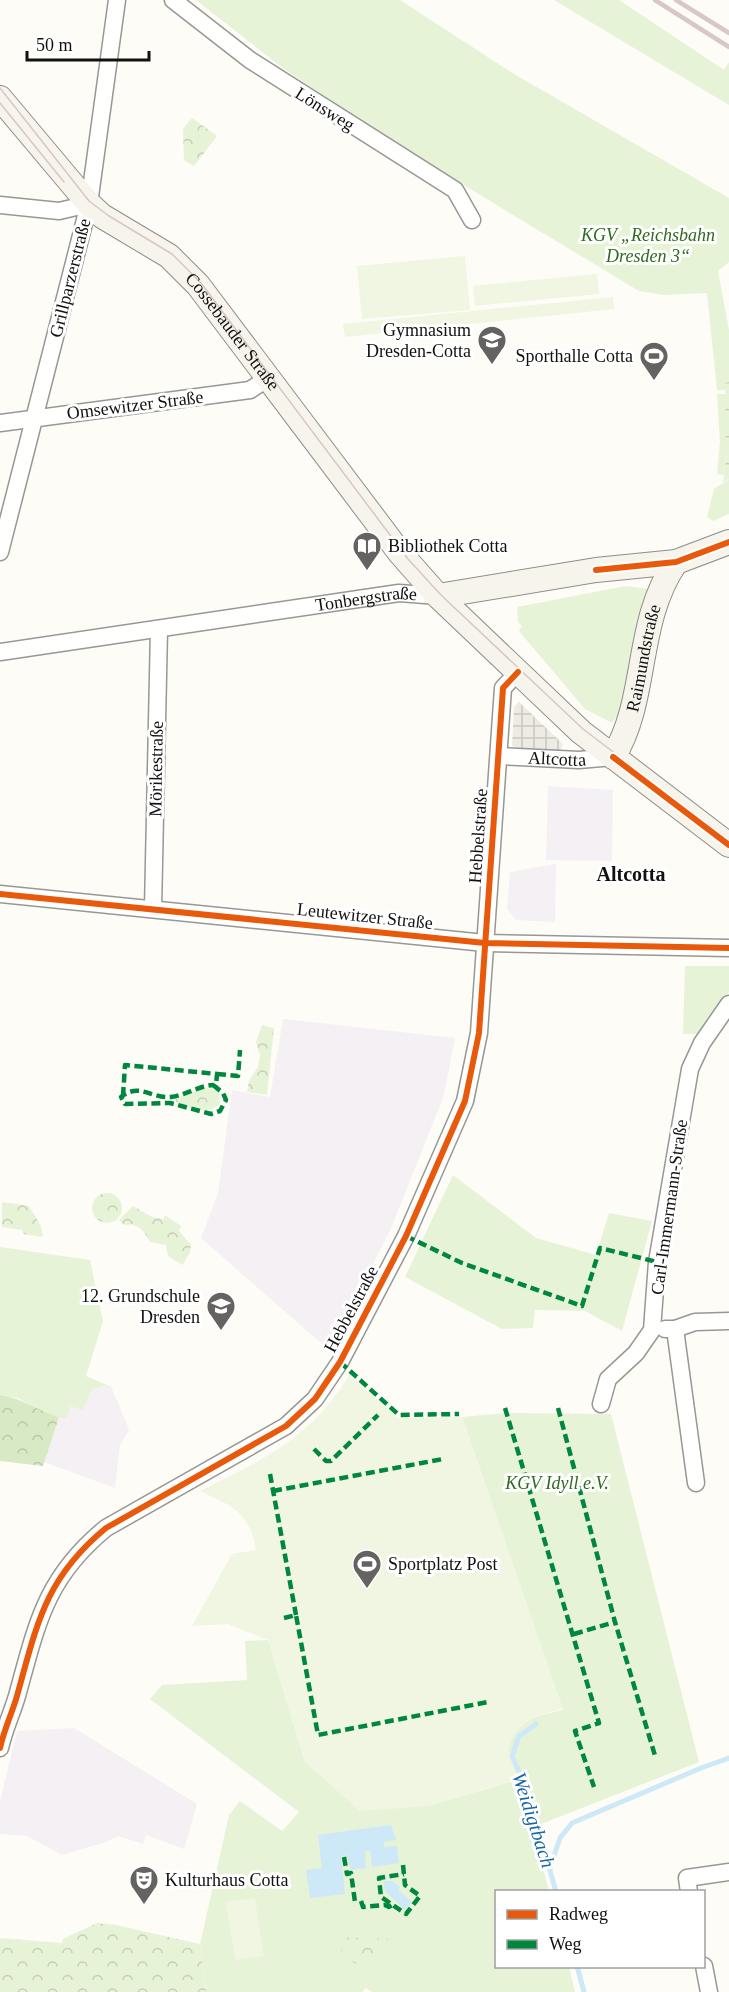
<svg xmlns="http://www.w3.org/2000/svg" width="729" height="1992" font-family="'Times New Roman',serif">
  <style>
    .industrial { fill: #f5f0f3 }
    .grass { fill: #e7f3d7 }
    .forest { fill: url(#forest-crowns) }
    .park { fill: url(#park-crowns) }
    .pitch { fill: #f0f6e1 }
    .plaza { fill: url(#plaza-grid) }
    .water { fill: #cde8f7 }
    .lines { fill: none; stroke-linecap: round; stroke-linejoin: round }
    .stream { stroke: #cde8f7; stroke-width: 5 }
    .minor-casing { stroke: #979795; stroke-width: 19 }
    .secondary-casing { stroke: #8e8d8b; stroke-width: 26 }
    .minor { stroke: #fffffe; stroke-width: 16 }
    .secondary { stroke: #f6f4eb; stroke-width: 24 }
    .tram { stroke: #d9c6c7; stroke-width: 1.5 }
    .rail { stroke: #d9c6c7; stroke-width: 4.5 }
    .quiet { stroke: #00873e; stroke-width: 4.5; stroke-dasharray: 9 4.5; stroke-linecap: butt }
    .cycleway-casing { stroke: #fff; stroke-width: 10 }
    .cycleway { stroke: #e8590c; stroke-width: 6 }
    .labels { text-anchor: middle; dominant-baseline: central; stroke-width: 6; stroke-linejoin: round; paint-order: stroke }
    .street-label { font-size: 18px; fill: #111; stroke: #fff }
    .park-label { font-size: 18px; font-style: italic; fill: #2f6b1f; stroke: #fff }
    .poi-label { font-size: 18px; fill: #111; stroke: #fff; text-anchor: end }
    .neighbourhood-label { font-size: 20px; font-weight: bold; fill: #111; stroke: #fff }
    .water-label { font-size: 20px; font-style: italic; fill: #1768a6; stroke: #fff }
  </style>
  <defs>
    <pattern id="forest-crowns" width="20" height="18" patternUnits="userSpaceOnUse" patternTransform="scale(1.5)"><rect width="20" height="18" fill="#d8eac5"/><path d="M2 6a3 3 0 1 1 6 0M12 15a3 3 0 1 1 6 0" fill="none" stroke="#b8c8a8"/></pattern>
    <pattern id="park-crowns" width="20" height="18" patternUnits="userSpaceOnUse" patternTransform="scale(1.5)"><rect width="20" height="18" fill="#e7f3d7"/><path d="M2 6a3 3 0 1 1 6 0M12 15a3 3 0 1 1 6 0" fill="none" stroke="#c5cfb8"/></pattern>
    <pattern id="plaza-grid" width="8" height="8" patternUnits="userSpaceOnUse" patternTransform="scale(1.5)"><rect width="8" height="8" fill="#edebe2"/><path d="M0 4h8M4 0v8" fill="none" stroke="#cac8c1"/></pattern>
  </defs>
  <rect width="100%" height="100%" fill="#fdfcf7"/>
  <g class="industrial">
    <polygon points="548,786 613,790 612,861 546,860"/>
    <polygon points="556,864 555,922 516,920 507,909 510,872"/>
    <polygon points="283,1019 455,1038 444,1095 390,1231 329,1350 201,1238 218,1193 232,1090 270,1097"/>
    <polygon points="107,1385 111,1386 129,1430 120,1445 115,1488 44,1462 59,1417 66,1419 71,1406 88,1399 93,1389"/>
    <polygon points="74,1728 197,1804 184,1849 146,1835 143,1844 118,1836 106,1842 62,1855 27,1836 0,1834 0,1801 17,1731"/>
  </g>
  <g class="grass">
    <polygon points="196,0 400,0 514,74 729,198 729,262 718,271 729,330 729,382 725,383 725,390 717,390 707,293 664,295 639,291 427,163 284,69"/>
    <polygon points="554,0 619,0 724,70 729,62 729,105"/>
    <polygon points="717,394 725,394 727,441 724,475 717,474 720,442"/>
    <polygon points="729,479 729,514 713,521 707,517 714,489"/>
    <polygon points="626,586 649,589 618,715 612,723 585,709 519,631 522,626 518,622 517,607"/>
    <polygon points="685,966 729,966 729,992 699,1034 683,1034"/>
    <polygon points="453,1175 536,1238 596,1255 609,1213 652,1221 622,1331 585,1311 535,1310 533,1328 502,1329 405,1277"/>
    <polygon points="0,1247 90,1260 103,1321 86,1376 107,1385 93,1389 82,1410 71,1406 66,1419 38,1411 18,1398 0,1395"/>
    <path d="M507,1413L611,1414L699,1762L536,1826L527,1794L508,1749C519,1718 532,1717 563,1710L462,1417Z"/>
    <polygon points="268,1640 305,1762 428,1806 516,1780 525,1799 549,1891 496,1892 496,1966 569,1967 575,1992 372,1992 366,1988 362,1992 206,1992 200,1944 229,1815 240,1801 282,1831 299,1812 150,1699 162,1685 247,1680 245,1641"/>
  </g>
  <path class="forest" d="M0,1395C22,1398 38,1411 59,1417L43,1466L0,1461Z"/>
  <g class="park">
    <polygon points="192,118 217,136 194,166 184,160 183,129"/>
    <polygon points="729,382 729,479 723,482 726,458 725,383"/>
    <polygon points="262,1025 274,1028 267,1095 247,1092 249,1081 258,1067 260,1055 256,1042"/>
    <path d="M206,1088L219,1091L220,1104C207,1115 189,1109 176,1102L175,1098Z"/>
    <circle cx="107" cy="1208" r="15"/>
    <polygon points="2,1202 29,1206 41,1226 43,1237 24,1234 22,1230 2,1227"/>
    <path d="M133,1206L152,1217L164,1219L165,1215L181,1226L179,1231L191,1245L190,1252L183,1265L168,1256L166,1245L150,1242C145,1231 137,1222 124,1225L119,1220Z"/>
    <polygon points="97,1923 116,1925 200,1944 206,1992 0,1992 0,1938 62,1943 63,1939"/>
    <path d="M336,1937L392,1939L391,1959C382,1958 377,1965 369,1965C350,1967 340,1952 336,1937Z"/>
  </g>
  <g class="pitch">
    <polygon points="465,256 470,310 362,319 357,266"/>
    <polygon points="597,274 599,294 475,306 473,286"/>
    <polygon points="613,297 614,309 345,337 343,324"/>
    <path d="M349,1375L398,1418L462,1417L563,1709C533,1717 519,1717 508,1749L521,1778L428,1806L360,1811L305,1762L268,1640L228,1624L192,1626L232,1554L256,1550C250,1512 232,1506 200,1491C261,1461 314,1436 349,1375Z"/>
    <polygon points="255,1898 264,1956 235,1960 226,1902"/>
  </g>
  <polygon class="plaza" points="519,702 563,744 559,753 515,749 512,745 514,707"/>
  <g class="water">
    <polygon points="391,1825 396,1840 384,1842 384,1847 397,1846 399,1863 372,1867 370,1851 365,1851 366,1868 351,1870 346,1855 341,1856 345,1894 310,1898 306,1870 322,1868 318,1835"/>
    <polygon points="383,1881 393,1881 400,1887 398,1890 412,1902 405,1910 385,1891"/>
  </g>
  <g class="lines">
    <g class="stream">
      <polyline points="536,1724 519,1736 512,1756 529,1795 556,1892"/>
      <polyline points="550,1868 560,1838 572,1823 701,1768 729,1758"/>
      <polyline points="577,1966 584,1992"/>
    </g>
    <g class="minor-casing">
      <g id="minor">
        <polyline points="173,0 250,60 455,190 472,220"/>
        <polyline points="0,205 59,211 89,204"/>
        <polyline points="0,423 250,390 268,378"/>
        <polyline points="0,552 89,204 117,0"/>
        <path id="s1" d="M0,652L399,593L438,596"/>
        <path id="s2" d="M499,756L579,760L613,757"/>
        <polyline points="0,894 485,943 729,948"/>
        <polyline points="153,909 159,629"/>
        <polyline points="665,1329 675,1329 695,1322 729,1321"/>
        <polyline points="675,1329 696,1483"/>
        <polyline points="601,1404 608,1379 636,1353 652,1330 657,1262 690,1069 702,1043 729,1004"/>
        <path d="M0,1748C4,1730 12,1713 17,1696C37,1624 45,1578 106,1528L286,1426L315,1399L340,1362L406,1236L465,1101L479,1033L503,688L518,672"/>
        <polyline points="689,1892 687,1878 729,1872"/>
        <polyline points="704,1966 709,1992"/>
      </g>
    </g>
    <g class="secondary-casing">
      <g id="secondary">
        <path id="s3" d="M0,98L89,204L102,216L169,256L198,285L400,553L438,596L581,732L729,845"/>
        <polyline points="438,596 596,570 676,562 729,542"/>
        <path id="s4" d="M613,757C649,699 634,623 676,562"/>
      </g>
    </g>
    <use href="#minor" class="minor"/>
    <use href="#secondary" class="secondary"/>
    <g class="tram">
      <polyline points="0,88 89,201 109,216 172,254 201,283 408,559 441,595 583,729 729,840"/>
      <polyline points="0,103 64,182"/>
    </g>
    <g class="rail">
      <polyline points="655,0 729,47"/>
      <polyline points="676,0 729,33"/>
    </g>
    <g class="quiet">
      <polyline points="217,1074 238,1076 240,1050"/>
      <path d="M213,1085L223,1093L226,1100L220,1111L211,1114L170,1103L125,1104L121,1097C139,1082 152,1099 171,1097C186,1095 198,1086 213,1085Z"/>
      <polyline points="123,1096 125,1065 217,1074 216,1086"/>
      <polyline points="406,1236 462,1263 582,1306 600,1248 657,1262"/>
      <polyline points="340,1362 399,1415 459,1414"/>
      <polyline points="505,1408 599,1723 575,1731 594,1787"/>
      <polyline points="558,1408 615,1622 656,1759"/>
      <polyline points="314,1449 326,1461 331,1461 378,1415"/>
      <polyline points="270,1474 296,1615"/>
      <polyline points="273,1491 443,1459"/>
      <polyline points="284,1618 296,1615 318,1735 488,1702"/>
      <polyline points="574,1634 615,1622"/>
      <polyline points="344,1857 347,1874 351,1873 355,1902"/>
      <polyline points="403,1865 405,1885 420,1896 406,1914 381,1897 379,1878 404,1874"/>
      <polyline points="361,1901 363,1907 385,1905 389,1907 392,1905"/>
    </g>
    <g class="cycleway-casing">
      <g id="cycleway">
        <polyline points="596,570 676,562 729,542"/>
        <polyline points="613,757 729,845"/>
        <polyline points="0,894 485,943 729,948"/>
        <path d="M0,1748C4,1730 12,1713 17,1696C37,1624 45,1578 106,1528L286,1426L315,1399L340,1362L406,1236L465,1101L479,1033L503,688L518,672"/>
      </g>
    </g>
    <use href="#cycleway" class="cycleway"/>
  </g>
  <defs>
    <g id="school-pin" transform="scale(1.5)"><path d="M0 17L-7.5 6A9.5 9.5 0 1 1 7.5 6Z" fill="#646362" stroke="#fff"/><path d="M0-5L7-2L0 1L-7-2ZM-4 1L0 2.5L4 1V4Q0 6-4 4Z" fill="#fff"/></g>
    <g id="stadium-pin" transform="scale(1.5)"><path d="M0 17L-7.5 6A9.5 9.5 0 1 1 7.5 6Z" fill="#646362" stroke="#fff"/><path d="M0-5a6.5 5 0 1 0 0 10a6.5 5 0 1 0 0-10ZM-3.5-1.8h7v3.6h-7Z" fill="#fff"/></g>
    <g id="library-pin" transform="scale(1.5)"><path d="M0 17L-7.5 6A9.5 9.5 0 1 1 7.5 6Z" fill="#646362" stroke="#fff"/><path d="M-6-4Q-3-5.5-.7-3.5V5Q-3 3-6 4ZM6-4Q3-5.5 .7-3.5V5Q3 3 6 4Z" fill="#fff"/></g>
    <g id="theatre-pin" transform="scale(1.5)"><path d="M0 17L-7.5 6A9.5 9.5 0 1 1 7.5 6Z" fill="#646362" stroke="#fff"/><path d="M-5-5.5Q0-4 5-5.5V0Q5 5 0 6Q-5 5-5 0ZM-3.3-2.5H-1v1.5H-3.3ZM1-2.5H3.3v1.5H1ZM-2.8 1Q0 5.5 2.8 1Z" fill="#fff"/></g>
  </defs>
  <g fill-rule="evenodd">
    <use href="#school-pin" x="492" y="340"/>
    <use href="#stadium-pin" x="654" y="356"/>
    <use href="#library-pin" x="367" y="546"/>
    <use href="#school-pin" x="221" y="1306"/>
    <use href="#stadium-pin" x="367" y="1564"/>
    <use href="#theatre-pin" x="144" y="1880"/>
  </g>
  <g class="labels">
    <g class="street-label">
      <text transform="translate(325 109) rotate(32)">Lönsweg</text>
      <text transform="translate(70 278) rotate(-76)">Grillparzerstraße</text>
      <text stroke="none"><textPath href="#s3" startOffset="333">Cossebauder Straße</textPath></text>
      <text transform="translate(135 405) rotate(-7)">Omsewitzer Straße</text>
      <text stroke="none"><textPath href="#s1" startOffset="370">Tonbergstraße</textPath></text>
      <text stroke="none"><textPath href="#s4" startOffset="104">Raimundstraße</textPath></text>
      <text stroke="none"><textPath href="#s2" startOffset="58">Altcotta</textPath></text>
      <text transform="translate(156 769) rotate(-89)">Mörikestraße</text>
      <text transform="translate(478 836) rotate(-86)">Hebbelstraße</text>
      <text transform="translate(365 916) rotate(6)">Leutewitzer Straße</text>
      <text transform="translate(669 1207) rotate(-82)">Carl-Immermann-Straße</text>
      <text transform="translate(351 1309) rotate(-62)">Hebbelstraße</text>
    </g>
    <g class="park-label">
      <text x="648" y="235">KGV „Reichsbahn<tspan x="648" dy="21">Dresden 3“</tspan></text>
      <text x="557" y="1483">KGV Idyll e.V.</text>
    </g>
    <g class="poi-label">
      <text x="471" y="330">Gymnasium<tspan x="471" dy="21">Dresden-Cotta</tspan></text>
      <text x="633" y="356">Sporthalle Cotta</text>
      <text x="388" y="546" text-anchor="start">Bibliothek Cotta</text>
      <text x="200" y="1296">12. Grundschule<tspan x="200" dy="21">Dresden</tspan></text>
      <text x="388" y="1564" text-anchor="start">Sportplatz Post</text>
      <text x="165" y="1880" text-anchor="start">Kulturhaus Cotta</text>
    </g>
    <g class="neighbourhood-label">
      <text x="631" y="874">Altcotta</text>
    </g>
    <g class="water-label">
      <text transform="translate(534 1820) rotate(72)">Weidigtbach</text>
    </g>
  </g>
  <rect x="495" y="1890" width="210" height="78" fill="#ffffff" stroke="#a0a0a0" stroke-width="1.5"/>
  <rect x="507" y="1910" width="30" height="9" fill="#e8590c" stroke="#a0a0a0" stroke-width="1.5"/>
  <text x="549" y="1920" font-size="18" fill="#111111">Radweg</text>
  <rect x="507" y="1940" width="30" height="9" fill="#00873e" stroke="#a0a0a0" stroke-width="1.5"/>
  <text x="549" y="1950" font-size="18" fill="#111111">Weg</text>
  <path d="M27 51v9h122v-9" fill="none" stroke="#111111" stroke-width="3"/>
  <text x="36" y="51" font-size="18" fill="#111111" stroke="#ffffff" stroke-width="4.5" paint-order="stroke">50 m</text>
</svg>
